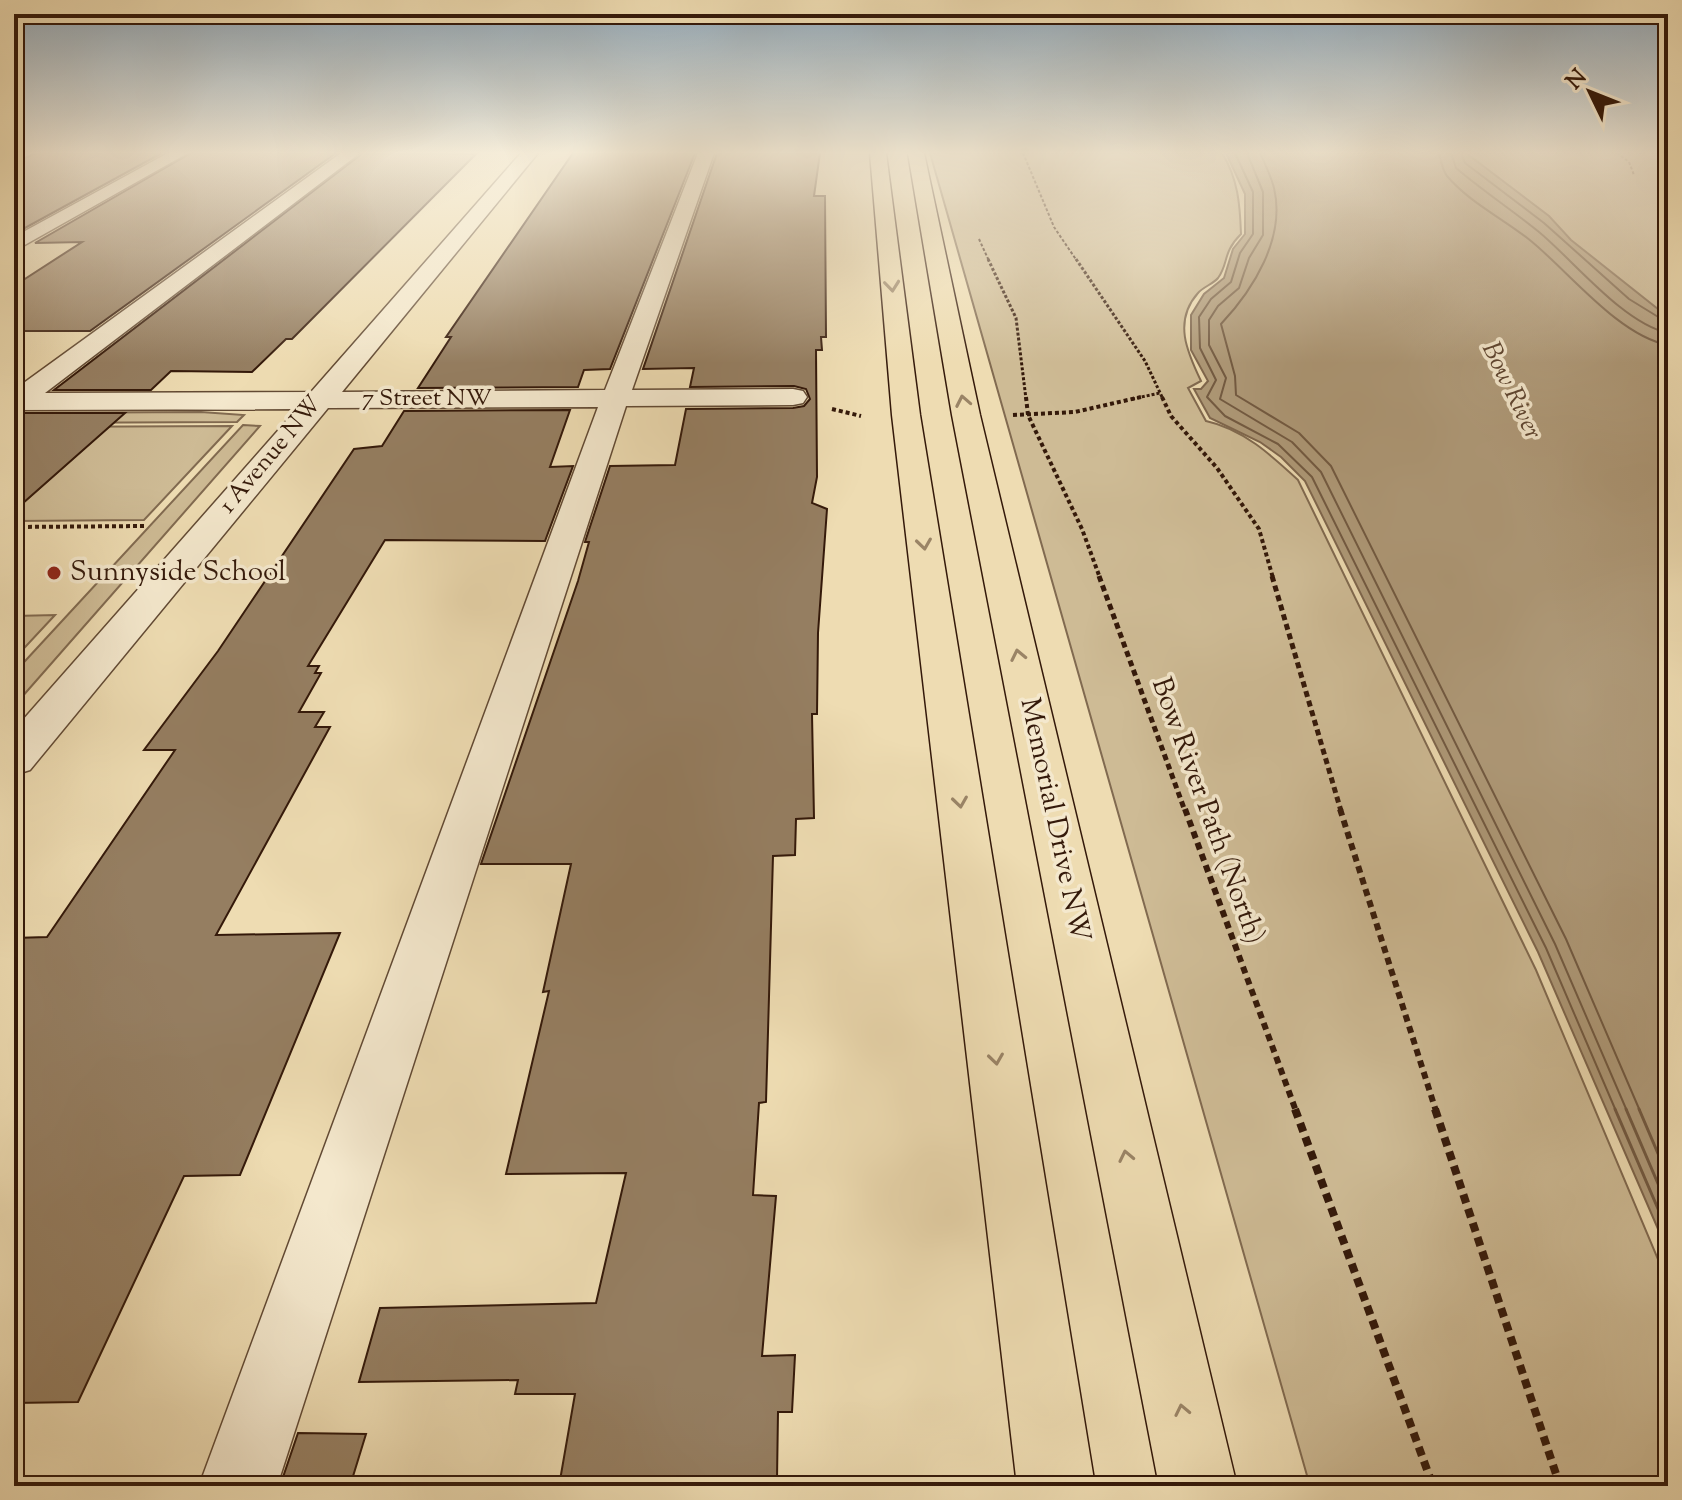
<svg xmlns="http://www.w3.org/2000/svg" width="1682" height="1500" font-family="'Sorts Mill Goudy',serif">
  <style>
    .green { fill: #cebb95; stroke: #816a50; stroke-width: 2 }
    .water { fill: #af9a79; stroke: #7e664d; stroke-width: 2 }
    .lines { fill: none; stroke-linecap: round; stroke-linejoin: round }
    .shore-far1 { stroke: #725a42; stroke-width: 2 }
    .shore { stroke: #725a42; stroke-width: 3 }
    .building { fill: #957e61; stroke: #34190a; stroke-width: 2 }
    .minor-casing { stroke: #624a34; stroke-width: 3 }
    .major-casing { stroke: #34190a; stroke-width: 3 }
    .path-far5 { stroke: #34190a; stroke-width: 2; stroke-dasharray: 3 2; stroke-linecap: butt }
    .path-far4 { stroke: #34190a; stroke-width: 3; stroke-dasharray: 3 2; stroke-linecap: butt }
    .path-far3 { stroke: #34190a; stroke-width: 4; stroke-dasharray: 4 3; stroke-linecap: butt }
    .path-far2 { stroke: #34190a; stroke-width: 5; stroke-dasharray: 6 4; stroke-linecap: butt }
    .path-far1 { stroke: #34190a; stroke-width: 6; stroke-dasharray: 7 5; stroke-linecap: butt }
    .path { stroke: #34190a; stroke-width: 8; stroke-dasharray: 9 6; stroke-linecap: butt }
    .minor { fill: #f4e8cd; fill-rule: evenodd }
    .major { fill: #eedcb2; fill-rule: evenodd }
    .oneway { stroke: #9a8466 }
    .poi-dot { fill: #8f2418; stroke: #f4e8cd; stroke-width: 3 }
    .labels { text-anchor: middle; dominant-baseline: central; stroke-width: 7; stroke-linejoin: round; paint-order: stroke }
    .far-street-label { font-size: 24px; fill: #34190a; stroke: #f4e8cd }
    .far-water-label { font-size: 26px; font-style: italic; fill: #5f4631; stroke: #f4e8cd }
    .poi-label { font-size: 28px; fill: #34190a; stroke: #f4e8cd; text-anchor: start }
    .street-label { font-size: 28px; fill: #34190a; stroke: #f4e8cd }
  </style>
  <rect width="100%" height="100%" fill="#eedcb2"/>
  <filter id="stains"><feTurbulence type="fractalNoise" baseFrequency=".0025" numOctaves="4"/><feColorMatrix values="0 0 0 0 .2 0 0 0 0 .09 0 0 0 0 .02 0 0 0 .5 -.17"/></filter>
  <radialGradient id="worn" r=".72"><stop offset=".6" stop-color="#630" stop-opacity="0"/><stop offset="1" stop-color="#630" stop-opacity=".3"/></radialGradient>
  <g class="green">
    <path d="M930,153H1222C1238,179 1240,204 1241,234C1222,253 1229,263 1218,278C1213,284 1203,287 1198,293C1173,321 1187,352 1201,381L1188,388L1206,421C1243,429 1271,455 1298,480L1536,970L1668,1283V1486H1310Z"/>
    <polygon points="1459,153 1668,153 1668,330"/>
    <polygon points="201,412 244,415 237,422 14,423 14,413"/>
    <polygon points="243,425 260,426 14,706 14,673"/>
    <polygon points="232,426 144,520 14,521 14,511 90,443 14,427"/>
    <polygon points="55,615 14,659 14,616"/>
  </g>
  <polygon class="water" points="1226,153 1466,153 1549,216 1571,240 1668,317 1668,1252 1538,952 1305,481 1281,457 1260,442 1210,418 1194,389 1201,389 1208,381 1191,350 1191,315 1204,294 1224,278 1233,249 1245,234 1245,194"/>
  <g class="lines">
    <g class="shore-far1">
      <polyline points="1235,153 1253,192 1253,234 1240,253 1231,282 1211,299 1199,317 1200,348 1216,380 1207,397 1225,416 1278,444 1312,477 1546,948 1616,1111"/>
      <polyline points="1247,153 1263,192 1263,235 1249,258 1239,288 1218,306 1209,320 1209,345 1226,378 1220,399 1292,442 1321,472 1555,944 1627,1111"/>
      <path d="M1260,153C1265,164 1271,176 1274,188C1286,238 1253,290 1221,324L1235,376L1236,395L1299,433L1331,466L1566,939L1640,1111"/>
      <path d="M1439,153C1441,160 1442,170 1447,176C1470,203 1504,219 1531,241C1569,272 1619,336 1668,345"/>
      <path d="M1451,153L1456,168C1483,191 1512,210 1539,232C1574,261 1623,323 1668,333"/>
      <polyline points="1461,153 1465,163 1544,223 1629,299 1668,323"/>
    </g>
    <g class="shore">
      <polyline points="1615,1109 1668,1232"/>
      <polyline points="1626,1109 1668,1207"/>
      <polyline points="1639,1109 1668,1177"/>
    </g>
  </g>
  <g class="building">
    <polygon points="36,153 162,153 14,234 14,163"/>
    <polygon points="191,153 336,153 90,331 14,331 14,286 82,242 35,243"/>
    <polygon points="363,153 476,154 292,339 286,339 252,372 171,371 151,390 54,390"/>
    <polygon points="573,153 695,153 610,369 584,370 578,387 418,388 451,337 446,337"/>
    <polygon points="717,153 820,153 814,196 825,196 826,337 821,337 822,350 816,350 817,477 812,503 827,509 818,633 817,714 812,714 814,818 796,819 795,855 773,856 766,1102 759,1103 753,1195 776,1196 762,1356 795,1355 792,1412 778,1412 777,1479 764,1480 763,1486 559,1486 575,1394 515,1394 518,1380 359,1382 380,1308 596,1303 626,1173 506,1174 549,991 543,992 571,864 481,864 578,581 589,542 585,542 610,466 675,465 686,409 793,408 804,406 810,399 806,389 794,386 690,387 694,368 643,369"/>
    <polygon points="570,410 550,467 573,466 545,541 385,540 308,666 319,666 315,673 321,673 299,712 324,712 315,727 330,727 216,935 340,933 240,1175 184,1176 78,1402 14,1403 14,938 47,937 175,750 144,750 218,651 354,449 382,446 404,411"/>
    <polygon points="21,413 125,413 14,511 14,419"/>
    <polygon points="298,1433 366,1434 350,1486 280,1486"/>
  </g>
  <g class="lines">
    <g class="minor-casing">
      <g id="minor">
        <polygon points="168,153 188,153 14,251 14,237"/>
        <polygon points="341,153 360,153 45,393 311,392 521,153 538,153 342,392 605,390 698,153 714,153 632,390 793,389 803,391 807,397 803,403 793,405 626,406 277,1486 199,1486 598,407 328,408 30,770 14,775 14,730 297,409 14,410 14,390"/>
      </g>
    </g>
    <g class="major-casing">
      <g id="major">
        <polygon points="870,153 886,153 920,415 1095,1486 1017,1486 892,415"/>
        <polygon points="908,153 924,153 980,415 1237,1486 1159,1486 952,415"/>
      </g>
    </g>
    <g class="path-far5">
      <polyline points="1023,153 1054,227 1077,261"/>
      <polyline points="1617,153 1629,162 1634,175"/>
      <polyline points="979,239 989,261"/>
    </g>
    <g class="path-far4">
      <polyline points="988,259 1016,318 1026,399"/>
      <polyline points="1076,259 1145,361 1163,399"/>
      <polyline points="1132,399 1160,393"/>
    </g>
    <g class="path-far3">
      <polyline points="1026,397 1028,415 1082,529 1100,578"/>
      <polyline points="1162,397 1171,416 1217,468 1259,529 1273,578"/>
      <polyline points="832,409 861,416"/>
      <polyline points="1013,415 1075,412 1141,397"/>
      <polyline points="14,527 145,526"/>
    </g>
    <g class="path-far2">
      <polyline points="1099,576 1185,811"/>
      <polyline points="1272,576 1341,811"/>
    </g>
    <g class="path-far1">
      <polyline points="1185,809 1296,1111"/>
      <polyline points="1340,809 1436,1111"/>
    </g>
    <g class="path">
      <polyline points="1295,1109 1433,1486"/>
      <polyline points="1435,1109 1560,1486"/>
    </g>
    <use href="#minor" class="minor"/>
    <use href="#major" class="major"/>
  </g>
  <defs><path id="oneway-chevron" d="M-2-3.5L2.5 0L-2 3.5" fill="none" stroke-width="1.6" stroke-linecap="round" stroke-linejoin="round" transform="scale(2)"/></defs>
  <g class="oneway">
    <use href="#oneway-chevron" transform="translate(892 286) rotate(84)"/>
    <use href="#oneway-chevron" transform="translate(963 401) rotate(-101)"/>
    <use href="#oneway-chevron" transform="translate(924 544) rotate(82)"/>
    <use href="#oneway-chevron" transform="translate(1018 655) rotate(-102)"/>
    <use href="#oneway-chevron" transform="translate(960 802) rotate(82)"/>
    <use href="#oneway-chevron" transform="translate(996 1059) rotate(82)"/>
    <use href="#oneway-chevron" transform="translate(1126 1156) rotate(-102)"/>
    <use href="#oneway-chevron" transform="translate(1182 1410) rotate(-102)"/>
  </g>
  <linearGradient id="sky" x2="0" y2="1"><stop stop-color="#91aabc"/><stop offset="0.42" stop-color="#f7efdc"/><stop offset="1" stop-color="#f7efdc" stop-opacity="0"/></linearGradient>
  <rect width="1682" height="363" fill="url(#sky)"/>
  <circle class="poi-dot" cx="54" cy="573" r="8"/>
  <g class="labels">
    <g class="far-street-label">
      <text x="427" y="399">7 Street NW</text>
      <text transform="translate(271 455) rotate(-50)">1 Avenue NW</text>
    </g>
    <g class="far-water-label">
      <text transform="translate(1511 391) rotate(64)">Bow River</text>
    </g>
    <g class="poi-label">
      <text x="70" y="573">Sunnyside School</text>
    </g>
    <g class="street-label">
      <text transform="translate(1207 811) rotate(70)">Bow River Path (North)</text>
      <text transform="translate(1054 820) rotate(78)">Memorial Drive NW</text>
    </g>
  </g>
  <rect width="1682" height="1500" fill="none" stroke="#eedcb2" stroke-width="48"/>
  <rect x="16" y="16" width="1650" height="1468" fill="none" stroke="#34190a" stroke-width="4"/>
  <rect x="24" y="24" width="1634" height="1452" fill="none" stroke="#34190a" stroke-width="2"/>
  <g transform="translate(1590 92) rotate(313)" stroke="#f4e8cd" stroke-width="6" paint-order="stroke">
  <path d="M0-6L14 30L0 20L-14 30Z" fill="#34190a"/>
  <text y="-12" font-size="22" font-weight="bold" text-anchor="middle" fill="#34190a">N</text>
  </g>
  <rect width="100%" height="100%" filter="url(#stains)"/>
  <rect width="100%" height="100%" fill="url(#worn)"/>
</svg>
